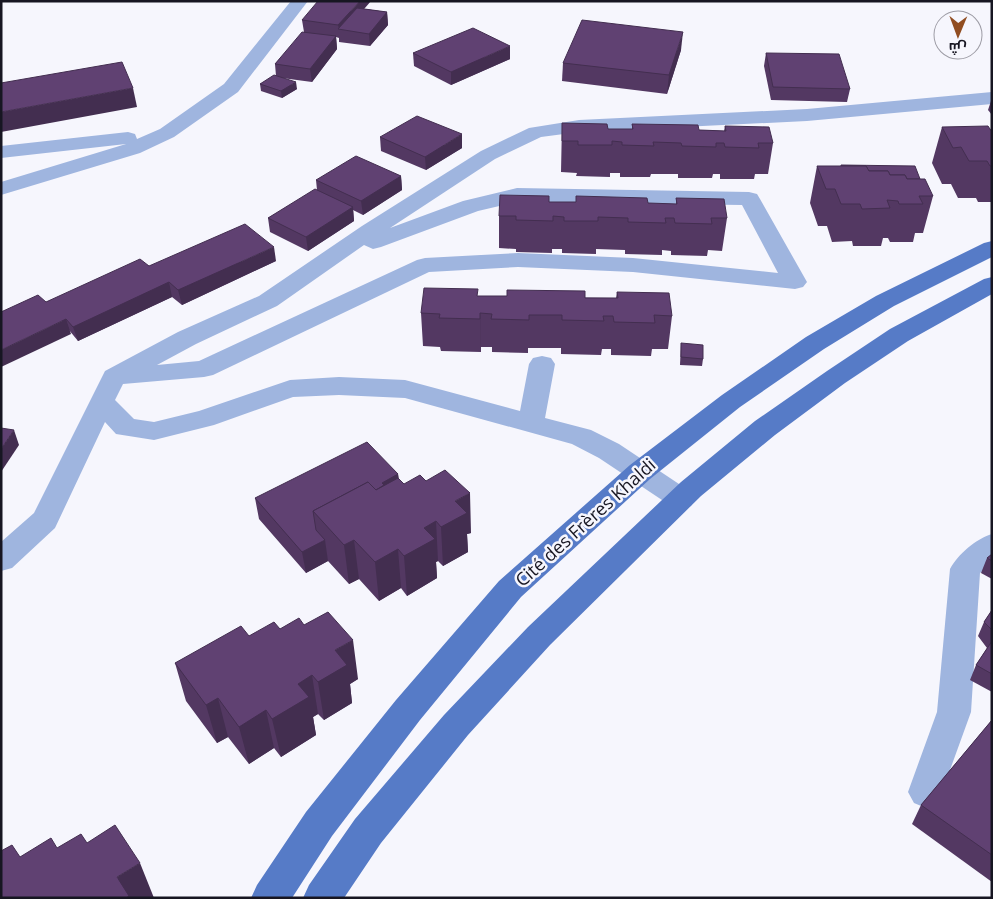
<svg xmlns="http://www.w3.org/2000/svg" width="993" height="899" font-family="'Open Sans',Cairo,sans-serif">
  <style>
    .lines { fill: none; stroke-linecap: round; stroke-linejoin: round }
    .minor { fill: #9fb5df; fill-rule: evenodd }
    .major { fill: #567bc7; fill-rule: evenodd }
    .wall { fill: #533862 }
    .shaded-wall { fill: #432e50 }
    .building { fill: #604172; stroke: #432e50 }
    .labels { text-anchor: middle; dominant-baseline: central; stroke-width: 5; stroke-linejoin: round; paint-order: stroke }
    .street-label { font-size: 18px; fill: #171622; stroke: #f6f6fd }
  </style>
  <rect width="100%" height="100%" fill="#f6f6fd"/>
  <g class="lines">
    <g class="minor">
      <polygon points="291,1 308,1 238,92 174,137 140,153 1,195 1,182 126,144 1,158 1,146 128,132 135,134 137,139 160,129 224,84"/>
      <path d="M992,92V104L807,121L579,132L541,137L495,159L390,228L463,201L517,188L749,192L757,194L760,199L807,282L803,287L795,289L633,272L518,267L429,272L213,375L204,377L123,384L115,400L134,419L154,422L199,411L290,380L339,377L405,380L520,411L529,364L533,358L542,356L551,358L555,364L545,418L591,430L619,444L691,492L695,499L691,506L681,509L671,506L599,458L572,444L405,398L339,395L293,397L214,425L154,440L116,434L105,422L55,528L12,568L1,571V542L34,513L105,371L178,332L259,296L362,226L481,151L529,128L579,120L807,109ZM517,202L742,205L778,273L633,258L518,253L425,258L417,260L199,361L157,365L196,344L277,306L364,245L373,249L381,247L478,211Z"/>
      <path d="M992,534V563L980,573L971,712L938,803L926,808L914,803L908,792L937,712L950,569C958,554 976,539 992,534Z"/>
    </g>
    <g class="major">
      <polygon points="992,241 992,257 894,306 824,349 740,407 650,479 521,597 420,720 332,836 292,898 251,898 257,885 306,812 396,700 499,581 630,465 722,395 806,337 876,296 984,243"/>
      <polygon points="992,277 992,294 908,341 845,383 775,435 701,496 550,645 468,735 381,843 344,898 303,898 309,885 355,819 444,715 528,627 681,482 755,421 827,371 890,329 984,279"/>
    </g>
  </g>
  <g class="wall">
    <polygon points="365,9 387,12 388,25 370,46 339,42 339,38 336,37 337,49 312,82 282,78 297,89 282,98 261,91 260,84 276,76 275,64 304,32 302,20"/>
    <polygon points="681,50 667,94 562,81 563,63"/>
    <polygon points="413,53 510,59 451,85 414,66"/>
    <polygon points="766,53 850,89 847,102 771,100 764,66"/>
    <polygon points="992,98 992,115 988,110"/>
    <polygon points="562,123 608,129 632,129 632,124 699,130 724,131 725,126 773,143 768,174 755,174 754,179 720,179 720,174 713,174 712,178 678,178 678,174 651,174 650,177 620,177 620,173 610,173 610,177 576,176 577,173 561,172"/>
    <polygon points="942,127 992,132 992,202 978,202 976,198 958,198 951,184 942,184 932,163"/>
    <polygon points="380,137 462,148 426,170 381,151"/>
    <polygon points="841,165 920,179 933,196 923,233 915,233 913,242 890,242 888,238 883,238 881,246 853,246 852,241 832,242 827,226 818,226 810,203 817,166 841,166"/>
    <polygon points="401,176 402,190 363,215 353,210 354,221 308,251 270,232 268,218 317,190 316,180"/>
    <polygon points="676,198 727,218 722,251 708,250 707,256 671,255 671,251 662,250 662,255 625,254 625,250 596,249 596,254 562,253 562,249 552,249 552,253 516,252 516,249 499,248 499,216 549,202 676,204"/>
    <polygon points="276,261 182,305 172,297 78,341 46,302 149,266"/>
    <polygon points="617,292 672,316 668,349 652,349 651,356 611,355 611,349 602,349 601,355 561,354 561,348 528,348 528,353 492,352 492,347 481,347 481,352 441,351 440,347 423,346 421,313 478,296 616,298"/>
    <polygon points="681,343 703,359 702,366 680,365"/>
    <polygon points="398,474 399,480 404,484 471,533 467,534 468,552 443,566 438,561 436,562 437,578 407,596 401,588 379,601 359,579 349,584 328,561 306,573 259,519 255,498"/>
    <polygon points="992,554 992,579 981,573 987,558"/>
    <polygon points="992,610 992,692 970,680 976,665 987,648 978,636 984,622"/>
    <polygon points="304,625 358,679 350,684 352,703 324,720 318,714 313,717 316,735 281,757 274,748 249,764 228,737 217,743 186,701 175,663 249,636 280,629"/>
    <polygon points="992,720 992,882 912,824 921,805"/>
  </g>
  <g class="shaded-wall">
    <polygon points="360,1 371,1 346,30 339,29 338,25"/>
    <polygon points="387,12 388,25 370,46 369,34"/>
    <polygon points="683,32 681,50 667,94 669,75"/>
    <polygon points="336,36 337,49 312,82 310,69"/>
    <polygon points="510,46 510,59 451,85 451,72"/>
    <polygon points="296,82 297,89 282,98 281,91"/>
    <polygon points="133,88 137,107 1,132 1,112"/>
    <polygon points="462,134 462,148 426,170 425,157"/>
    <polygon points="401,176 402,190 363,215 361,201"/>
    <polygon points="353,207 354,221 308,251 306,237"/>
    <polygon points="274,247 276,261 182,305 178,290"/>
    <polygon points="169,282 172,297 78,341 73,327"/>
    <polygon points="480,313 481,347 481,352 480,319"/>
    <polygon points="66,319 71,334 1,367 1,350"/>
    <polygon points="14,430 19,445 1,472 1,449"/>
    <polygon points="398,474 400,495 375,524 382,483"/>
    <polygon points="470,493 471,533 467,534 468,552 443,566 441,527 455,501"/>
    <polygon points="436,521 438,561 436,562 437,578 407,596 404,556 424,528"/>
    <polygon points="325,540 328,561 306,573 302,552"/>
    <polygon points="354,540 359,579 349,584 344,545"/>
    <polygon points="398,549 401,588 379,601 375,562"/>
    <polygon points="353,640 358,679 350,684 352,703 324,720 318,682 335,650"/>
    <polygon points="312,675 318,714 313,717 316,735 281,757 272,719 298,684"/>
    <polygon points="218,698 228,737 217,743 206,705"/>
    <polygon points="266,710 274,748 249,764 239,727"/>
    <polygon points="140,863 154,898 126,898 117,877"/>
  </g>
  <g class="building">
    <polygon points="318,1 360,1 338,25 302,20"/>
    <polygon points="357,8 387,12 369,34 338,29"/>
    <polygon points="582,20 683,32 669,75 563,63"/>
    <polygon points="473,28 510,46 451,72 413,53"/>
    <polygon points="302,32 336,36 310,69 275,64"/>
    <polygon points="766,53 839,54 850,89 773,87"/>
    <polygon points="122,62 133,88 1,112 1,83"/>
    <polygon points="274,75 296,82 281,91 260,84"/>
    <polygon points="417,116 462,134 425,157 380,137"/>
    <polygon points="562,123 607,124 608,129 633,129 632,124 698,125 699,130 726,131 725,126 769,127 773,143 758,143 759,148 725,147 724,143 716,143 716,147 682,146 681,143 653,142 654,146 622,145 622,142 612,141 612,145 578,145 578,141 562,141"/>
    <polygon points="988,126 992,132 992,166 990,166 987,161 969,161 961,147 953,148 942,127"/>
    <polygon points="356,156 401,176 361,201 316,180"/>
    <polygon points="841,165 915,166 920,179 907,179 905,175 890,175 888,171 869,171 866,166 841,166"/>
    <polygon points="817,166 866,166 869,171 888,171 890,175 905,175 907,179 925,179 933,196 919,196 923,204 899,204 898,201 887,200 890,208 862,209 860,204 841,204 835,189 826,189"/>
    <polygon points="315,189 353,207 306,237 268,218"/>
    <polygon points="500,195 549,196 549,202 576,202 576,196 647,198 648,203 677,204 676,198 724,199 727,218 711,218 712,224 675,223 674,218 665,218 666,223 628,222 628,218 598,217 598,221 564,221 564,217 553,216 553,221 516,220 516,216 499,216"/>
    <polygon points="245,224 274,247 178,290 169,282 73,327 66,319 1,350 1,312 38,295 46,302 140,259 149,266"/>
    <polygon points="424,288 478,289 477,296 507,296 507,290 585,291 585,298 618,298 617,292 669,293 672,316 654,315 655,323 614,322 613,316 603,316 604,321 562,320 562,315 529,315 529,320 491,319 492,314 480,313 480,319 439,318 440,314 421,313"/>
    <polygon points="681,343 703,345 703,359 681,357"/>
    <polygon points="1,428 14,430 1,449"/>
    <polygon points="367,442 398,474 382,483 384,485 376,490 368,482 313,511 316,530 325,540 302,552 255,498"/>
    <polygon points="445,470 470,493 455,501 467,513 441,527 436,521 424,528 435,539 404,556 398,549 375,562 354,540 344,545 313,511 368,482 376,490 398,478 404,484 420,475 426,481"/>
    <polygon points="992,554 992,561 987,558"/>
    <polygon points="992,610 992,630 984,622"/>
    <polygon points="328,612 353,640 335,650 347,665 318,682 312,675 298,684 309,697 272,719 266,710 239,727 218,698 206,705 175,663 241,626 249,636 274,622 280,629 299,618 304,625"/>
    <polygon points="992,641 992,674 976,665"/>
    <polygon points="992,720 992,855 921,805"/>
    <polygon points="115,825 140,863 117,877 129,896 126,898 1,898 1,851 12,845 20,857 51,838 57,848 81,834 87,843"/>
  </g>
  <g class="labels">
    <g class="street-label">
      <text transform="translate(585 522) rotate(-42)">Cité des Frères Khaldi</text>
    </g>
  </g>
  <rect width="993" height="899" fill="none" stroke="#171622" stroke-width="5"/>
  <g transform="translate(958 35) rotate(181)"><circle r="24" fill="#f6f6fd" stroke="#9d9ca5"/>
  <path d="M0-4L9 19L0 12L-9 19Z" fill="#914d21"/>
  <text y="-8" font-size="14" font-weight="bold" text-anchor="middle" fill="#171622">ش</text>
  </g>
</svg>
